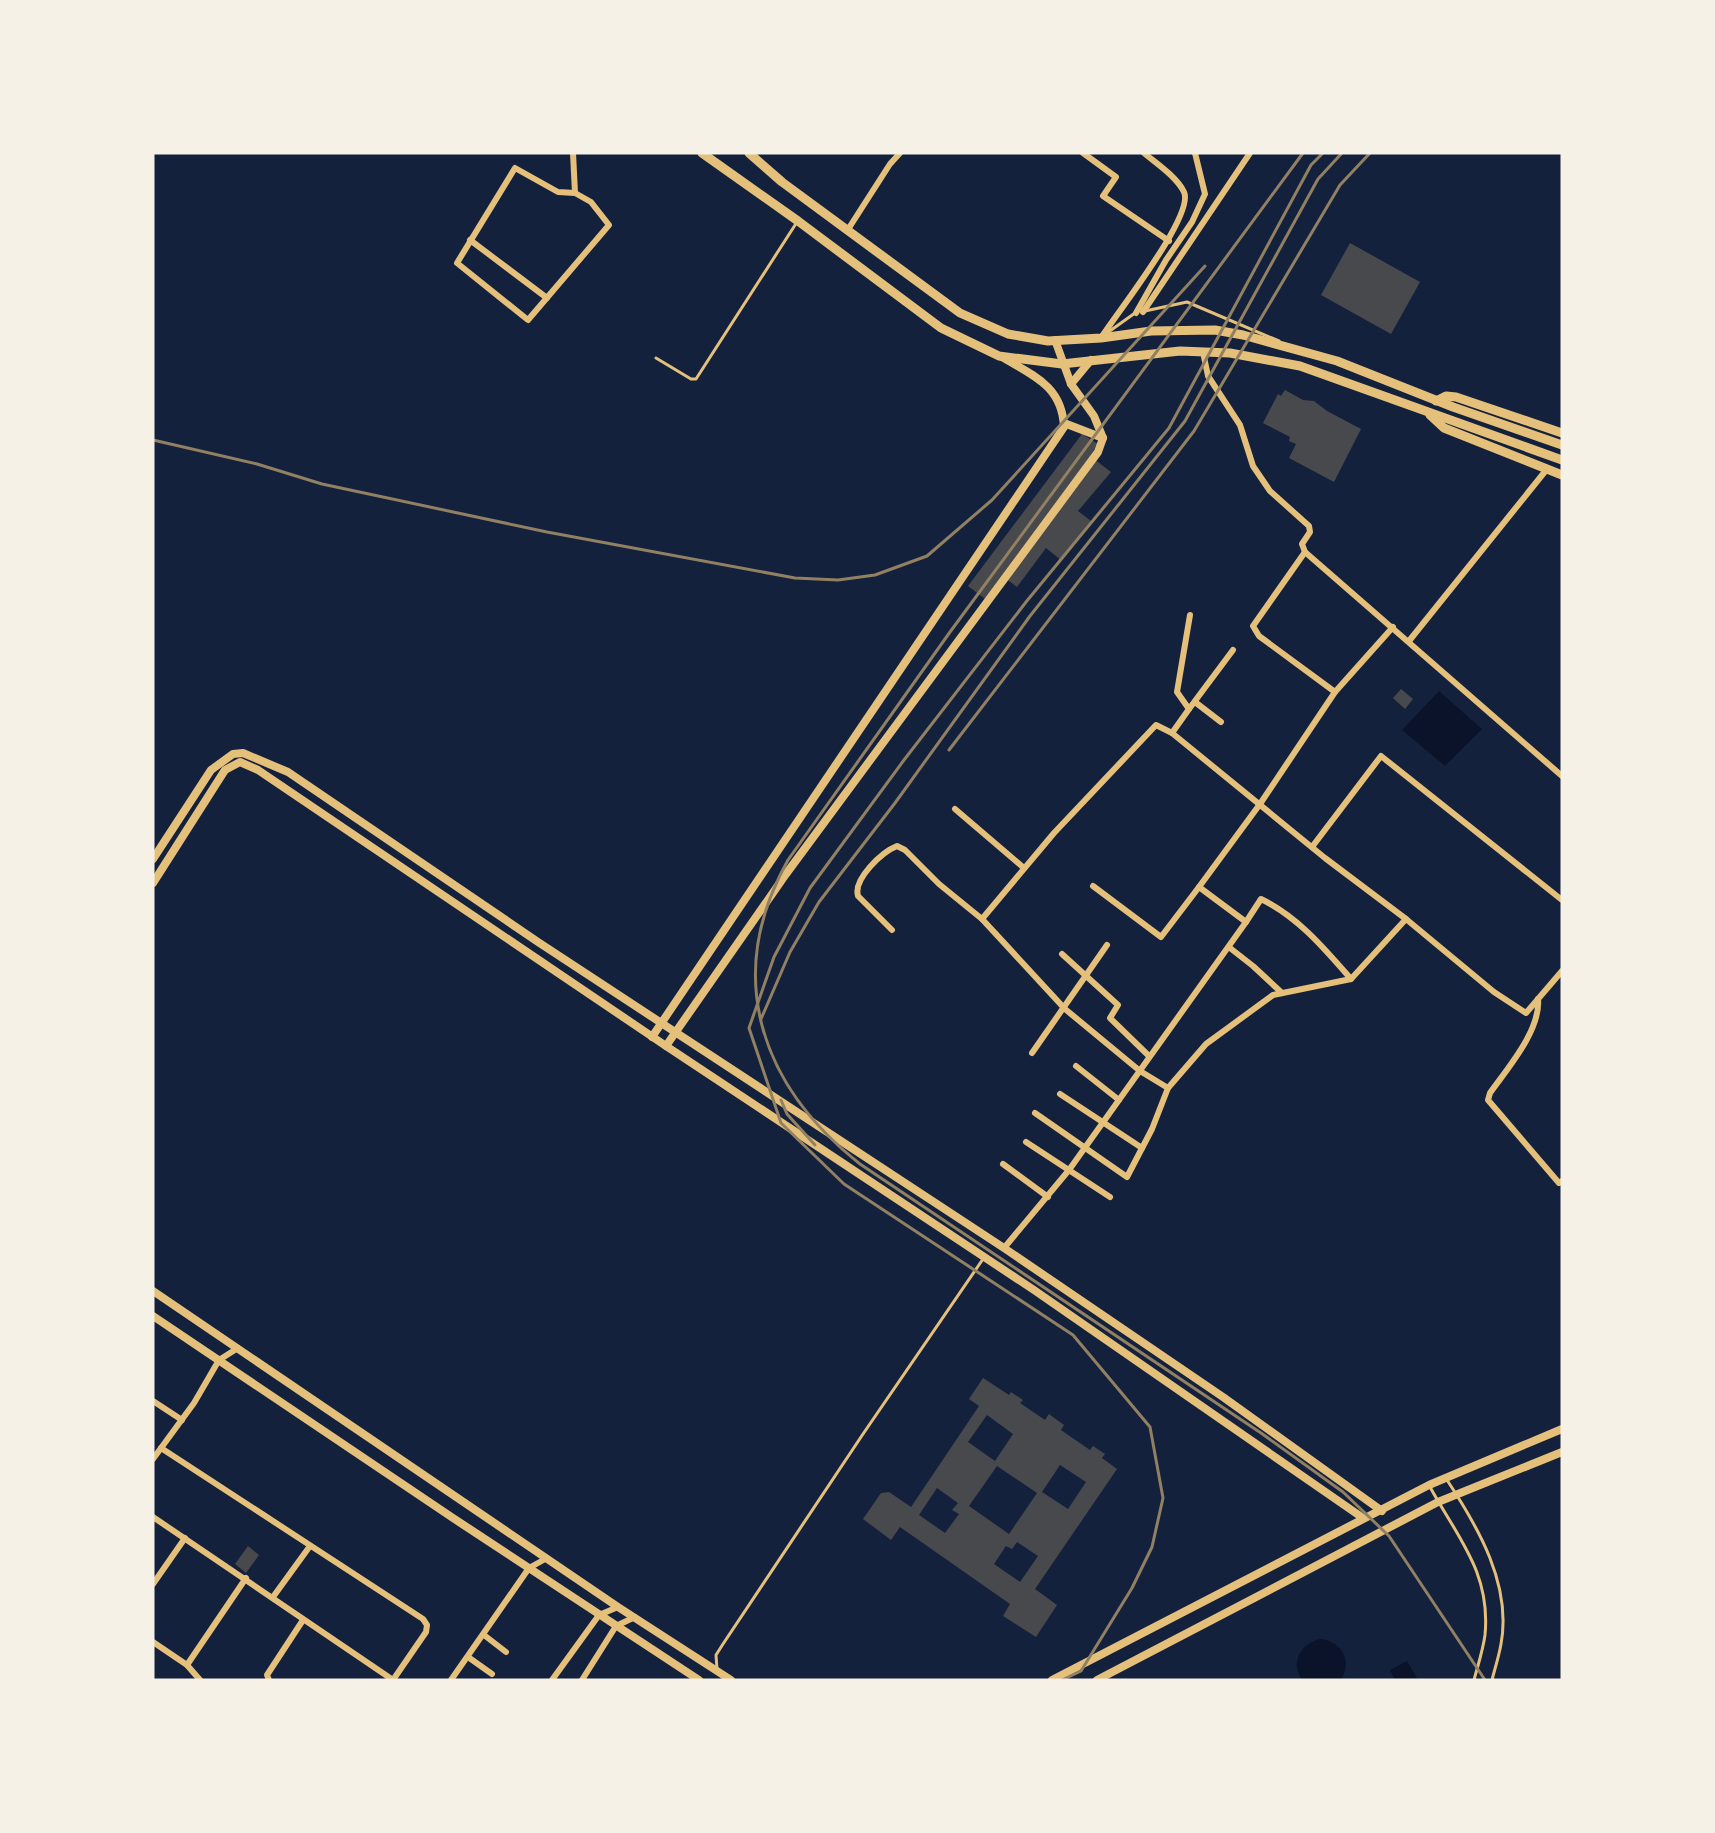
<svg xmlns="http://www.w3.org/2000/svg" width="1715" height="1833" font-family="'Alegreya Sans',sans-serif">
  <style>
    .water { fill: #0b132b }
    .building { fill: #48494c; fill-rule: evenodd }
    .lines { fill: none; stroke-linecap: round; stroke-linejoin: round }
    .service { stroke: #e5c07b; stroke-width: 3 }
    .minor { stroke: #e5c07b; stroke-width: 6 }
    .tertiary { stroke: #e5c07b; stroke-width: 8 }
    .secondary { stroke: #e5c07b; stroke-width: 8 }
    .primary { stroke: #e5c07b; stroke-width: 9 }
    .rail { stroke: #918062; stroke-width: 3 }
  </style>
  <rect width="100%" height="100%" fill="#14213d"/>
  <g class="water">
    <polygon points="1439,691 1482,729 1445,766 1402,730"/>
    <path d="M1320,1639C1341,1641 1353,1660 1341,1680H1302C1290,1662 1300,1644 1320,1639Z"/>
    <polygon points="1407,1661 1418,1680 1395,1680 1390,1670"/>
  </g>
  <g class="building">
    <polygon points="1350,243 1420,282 1391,334 1321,295"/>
    <polygon points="1285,390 1303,400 1314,401 1327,411 1361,429 1334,482 1289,458 1296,444 1289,441 1290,437 1263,423 1278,394 1281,396"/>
    <polygon points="1082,434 1098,444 1090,456 1111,472 1078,511 1091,521 1061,560 1046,548 1017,587 1005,578 988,601 968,586"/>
    <polygon points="1401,689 1413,699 1405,709 1393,698"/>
    <path d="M983,1378L1009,1395L1011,1392L1023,1400L1020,1403L1045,1420L1049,1414L1064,1425L1061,1430L1090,1450L1093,1446L1105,1454L1102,1458L1117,1469L1035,1589L1057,1605L1036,1637L1003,1616L1010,1604L900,1527L891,1540L863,1519L881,1493L889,1492L911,1507L979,1406L969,1399ZM987,1415L1013,1434L995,1461L968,1442ZM1060,1465L1086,1482L1068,1509L1042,1492ZM997,1466L1037,1493L1009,1534L969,1506ZM937,1488L958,1503L952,1510L959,1514L945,1533L919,1515ZM1017,1542L1038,1556L1020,1582L994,1564L1006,1546L1012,1549Z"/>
    <polygon points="248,1546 259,1555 246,1573 235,1564"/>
  </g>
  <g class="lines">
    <g class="service">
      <polyline points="1145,311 1187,302 1279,341"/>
      <polyline points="1107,333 1135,313"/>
      <polyline points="656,358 691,379 696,379 797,222"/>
      <path d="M1447,1480C1478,1527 1512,1585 1501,1644C1499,1656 1495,1668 1492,1680"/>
      <path d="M1430,1487C1458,1538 1491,1573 1485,1635C1483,1650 1478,1665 1474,1680"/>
      <polyline points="717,1669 716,1655 723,1644 863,1434 983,1259"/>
    </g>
    <g class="minor">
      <polyline points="573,153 575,193"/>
      <polyline points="1083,153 1116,177 1103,196 1169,241"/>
      <polygon points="515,168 558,192 575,193 591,202 609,225 528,320 457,263"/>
      <polyline points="847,231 890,164 900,153"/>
      <polyline points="470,240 547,298"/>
      <polyline points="1143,312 1250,153"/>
      <polyline points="1136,313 1166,260 1192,222 1205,194 1195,153"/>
      <path d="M1101,338C1116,314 1195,215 1184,192C1177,177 1156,163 1144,153"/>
      <polyline points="1203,352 1208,376 1240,425 1253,466 1270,491 1309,526 1310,532 1302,544 1305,552 1562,776"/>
      <polyline points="1305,552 1253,626 1259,636 1335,692"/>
      <polyline points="1409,641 1547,469"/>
      <polyline points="1195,702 1221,722"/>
      <polyline points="1189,709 1233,650"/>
      <polyline points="1172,733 1189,709 1177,692 1190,615"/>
      <polyline points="955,809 1024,868"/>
      <polyline points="1312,847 1381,756 1562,900"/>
      <polyline points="1093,886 1161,937 1199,887"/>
      <polyline points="982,919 1054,833 1156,725 1172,733 1325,858 1406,919 1351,979 1273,995 1206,1044 1168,1088 1152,1129 1127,1177 1035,1113"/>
      <polyline points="1406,919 1494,992 1526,1013 1562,971"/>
      <path d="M892,930L858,896C853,879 882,852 897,846L905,850L939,884L982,919L1065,1009L1140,1071L1168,1088"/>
      <polyline points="1230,948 1253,966 1282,993"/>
      <polyline points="1062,954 1118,1005 1110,1018 1149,1056"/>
      <path d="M1351,979C1324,948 1298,917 1261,899L1246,922L1199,887L1260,804L1335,692L1393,627"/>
      <path d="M1538,999C1541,1030 1507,1069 1490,1093L1488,1100L1559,1183L1562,1181"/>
      <polyline points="1032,1053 1107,945"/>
      <polyline points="1076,1066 1119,1100"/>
      <polyline points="1060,1094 1142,1148"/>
      <polyline points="1026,1142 1110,1197"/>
      <polyline points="1003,1164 1048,1197"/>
      <polyline points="1004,1248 1069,1170 1246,922"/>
      <polyline points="153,1401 182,1420"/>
      <polyline points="161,1448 423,1619 427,1625 426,1632 393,1680"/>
      <polyline points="153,1459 194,1403 219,1360 238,1348"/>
      <polyline points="153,1517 393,1680"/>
      <polyline points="153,1584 185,1538"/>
      <polyline points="273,1597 310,1546"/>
      <polyline points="484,1635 506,1652"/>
      <polyline points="153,1642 187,1665 200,1680"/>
      <polyline points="468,1657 492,1674"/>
      <polyline points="187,1665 246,1578"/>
      <polyline points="269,1680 267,1675 303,1620"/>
      <polyline points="451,1680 529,1568 547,1558"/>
      <polyline points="552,1680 599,1615 618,1607"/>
      <polyline points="582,1680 616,1626 635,1617"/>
    </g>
    <g class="tertiary">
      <polyline points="1071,384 1091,360"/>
      <polyline points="1064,423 1103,438"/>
      <polyline points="153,859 211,770 233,754 243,753 288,772 538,942 1004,1248 1223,1397 1382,1511"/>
      <polyline points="153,883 225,770 240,762 258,770 666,1046 1034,1290 1363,1518"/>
      <path d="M652,1037L1064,427C1062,386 1034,376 1002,357"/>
      <polyline points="666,1046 786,874 1098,452 1103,438 1094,416 1071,384 1055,340"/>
      <polyline points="153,1291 618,1607 731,1680"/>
      <polyline points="153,1316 453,1518 699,1680"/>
    </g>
    <g class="secondary">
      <polyline points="1052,1680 1429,1485 1562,1429"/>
      <polyline points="1097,1680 1438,1502 1562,1452"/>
    </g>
    <g class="primary">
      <polyline points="702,153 798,221 941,328 999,356 1062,364 1180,351 1230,353 1300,366 1562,460"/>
      <polyline points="749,153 782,182 960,313 1008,334 1048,341 1101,338 1151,331 1215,330 1243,335 1337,361 1453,407 1562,445"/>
      <polyline points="1436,401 1446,396 1456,397 1562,433"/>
      <polyline points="1430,415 1444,428 1562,475"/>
    </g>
    <g class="rail">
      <path d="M1303,153L950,632L788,860C723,976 760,1085 860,1164L1261,1433L1343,1492L1389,1536L1485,1680"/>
      <polyline points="153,440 257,464 322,484 547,532 795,578 838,580 875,575 927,556 992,500 1205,266"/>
      <polyline points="949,750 1194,431 1340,185 1370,153"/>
      <polyline points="761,1019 790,952 819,902 895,803 1030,616 1185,421 1318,179 1342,153"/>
      <polyline points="781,1100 787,1114 815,1145"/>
      <polyline points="1062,1680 1081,1671 1132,1588 1152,1547 1163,1498 1150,1427 1073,1335 844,1184 781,1123 749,1028 774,957 810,888 904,760 1026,602 1169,428 1311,165 1323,153"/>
    </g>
  </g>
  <rect width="1715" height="1833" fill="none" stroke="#f6f1e7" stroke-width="309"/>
</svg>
